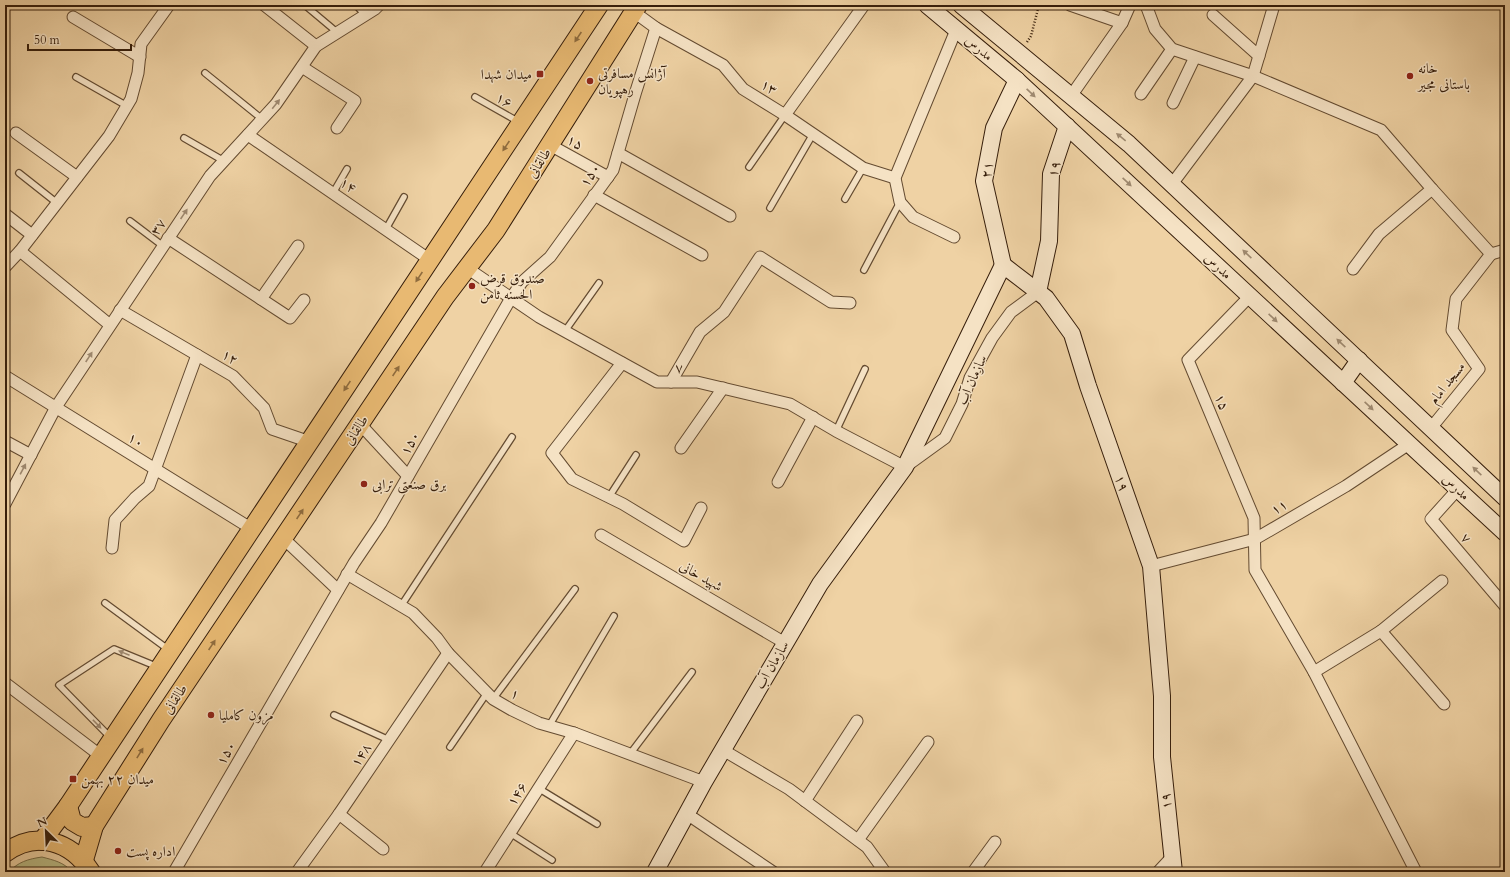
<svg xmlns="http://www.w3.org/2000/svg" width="1510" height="877" font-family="Cardo,Amiri,serif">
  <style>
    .grass { fill: #babb85; stroke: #786c48 }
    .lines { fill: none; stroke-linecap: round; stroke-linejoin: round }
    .lane-casing { stroke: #644b31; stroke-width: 8 }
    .street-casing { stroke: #644b31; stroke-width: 13 }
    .secondary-casing { stroke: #361e0b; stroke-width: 18 }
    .primary-casing { stroke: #361e0b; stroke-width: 20 }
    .path { stroke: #361e0b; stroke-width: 2.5; stroke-dasharray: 1 2; stroke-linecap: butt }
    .lane { stroke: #f5e2c4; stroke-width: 5.5 }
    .street { stroke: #f5e2c4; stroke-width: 11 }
    .secondary { stroke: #f5e2c4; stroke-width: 16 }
    .primary { stroke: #e8b972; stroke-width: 18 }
    .oneway { fill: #8f6c3e }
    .oneway2 { fill: #9f8a71 }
    .poi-dot { fill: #8f2418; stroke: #f5e2c4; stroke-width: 1.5 }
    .labels { text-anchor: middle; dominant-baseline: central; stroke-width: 3; stroke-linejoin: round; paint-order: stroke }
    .street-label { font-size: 14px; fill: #361e0b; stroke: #f5e2c4 }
    .poi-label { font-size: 14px; fill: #361e0b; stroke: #f5e2c4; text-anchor: start }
  </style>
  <rect width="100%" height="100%" fill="#efd2a4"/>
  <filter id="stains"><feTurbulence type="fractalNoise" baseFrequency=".005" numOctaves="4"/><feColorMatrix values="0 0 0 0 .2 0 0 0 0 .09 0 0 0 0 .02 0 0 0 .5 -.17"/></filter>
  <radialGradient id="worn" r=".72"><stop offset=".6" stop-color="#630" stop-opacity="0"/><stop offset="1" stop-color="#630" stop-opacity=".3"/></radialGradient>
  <path class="grass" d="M42,857C53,860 64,862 72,872H9C18,862 28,859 42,857Z"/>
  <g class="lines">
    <g class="lane-casing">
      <g id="lane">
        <polyline points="356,5 365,15"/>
        <polyline points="307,7 338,33"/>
        <polyline points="205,73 262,119"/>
        <polyline points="76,77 127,106"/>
        <polyline points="475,97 519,122"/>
        <polyline points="184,138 224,161"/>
        <polyline points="749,167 785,115"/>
        <polyline points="19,173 57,203"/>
        <polyline points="333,193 347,169"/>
        <polyline points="845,199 863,168"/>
        <polyline points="770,208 813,134"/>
        <polyline points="130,221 163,246"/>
        <polyline points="386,229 404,197"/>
        <polyline points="864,270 900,202"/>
        <polyline points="565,331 599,283"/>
        <polyline points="836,431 865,369"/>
        <polyline points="609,497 636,455"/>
        <polyline points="105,603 169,650"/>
        <polyline points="401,606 512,437"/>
        <polyline points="493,699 575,589"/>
        <polyline points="334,715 389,740"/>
        <polyline points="549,726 614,616"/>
        <polyline points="110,737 59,685 114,649 158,667"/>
        <polyline points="450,747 487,693"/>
        <polyline points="630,754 692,672"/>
        <polyline points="538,788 597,824"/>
        <polyline points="510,833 552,860"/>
      </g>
    </g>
    <g class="street-casing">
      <g id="street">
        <polyline points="264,5 316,46"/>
        <polyline points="1070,5 1122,23"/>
        <polyline points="1146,5 1155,29 1172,49 1253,76 1381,130 1432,189 1491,254"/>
        <polyline points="634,12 656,28 723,65 743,89 785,115 863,168 895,178"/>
        <polyline points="1213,15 1259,56"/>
        <polyline points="73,17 140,57"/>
        <polyline points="302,67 355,101 337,128"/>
        <polyline points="1141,94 1172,49"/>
        <polyline points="1071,96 1122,23 1130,5"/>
        <polyline points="1173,103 1195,57"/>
        <polyline points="785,115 864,5"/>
        <polyline points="16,133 77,177"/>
        <polyline points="248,135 430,260"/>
        <polyline points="550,145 608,177"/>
        <polyline points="618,153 730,216"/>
        <polyline points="1172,184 1253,76 1274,5"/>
        <polyline points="594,195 702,255"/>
        <polyline points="5,214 32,235"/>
        <polyline points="954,237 913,217 900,202 895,178 956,30"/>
        <polyline points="168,238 290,318 304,300"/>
        <polyline points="20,251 109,136 131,99 138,73 141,44 169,5"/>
        <polyline points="1491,254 1505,250"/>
        <polyline points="5,267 20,251 110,325"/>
        <polyline points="467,268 539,317 657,382 697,382 790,404 836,431 905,467 945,438 962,404 970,378 992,338 1011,312 1038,292"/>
        <polyline points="1353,269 1379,234 1432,189"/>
        <polyline points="1250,296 1188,360 1254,518 1255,570 1314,672 1416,872"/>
        <polyline points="261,299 298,246"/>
        <polyline points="120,310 233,376 264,408 272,429 310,442"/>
        <polyline points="622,363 552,453 572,479 623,504 684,541 701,508"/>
        <polyline points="5,376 252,529"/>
        <polyline points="671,382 700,332 724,312 760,257 831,302 850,303"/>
        <polyline points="360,424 408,476"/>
        <polyline points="1431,428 1479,369 1452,330 1456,299 1491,254"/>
        <polyline points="5,441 31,455"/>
        <polyline points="681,448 723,388"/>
        <polyline points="778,482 813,417"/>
        <polyline points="1458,489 1431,519 1505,606"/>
        <polyline points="5,504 56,407 210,176 276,104 316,46 375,9 379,5"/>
        <polyline points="601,535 785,643"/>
        <polyline points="283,538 338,590"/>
        <polyline points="112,548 115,520 135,498 149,486 197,355"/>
        <polyline points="1151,566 1255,539 1346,486 1409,444"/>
        <polyline points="347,574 413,613 437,638 448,653 493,699 512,710 539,723 574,733 704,782"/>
        <polyline points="1381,631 1444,704"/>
        <polyline points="1314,672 1381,631 1442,581"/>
        <polyline points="5,683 101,756"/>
        <polyline points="723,750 789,789 867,847 885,872"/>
        <polyline points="805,801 857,721"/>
        <polyline points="339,814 383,849"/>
        <polyline points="687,814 773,872"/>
        <polyline points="858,840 928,742"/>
        <polyline points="174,872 354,563 381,523 511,298 522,282 550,257 613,170 636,91 656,28"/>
        <polyline points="297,872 339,814 448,653"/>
        <polyline points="485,872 574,733"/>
        <polyline points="973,872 995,842"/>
        <polyline points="1158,872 1171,858"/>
      </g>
    </g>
    <g class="secondary-casing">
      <g id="secondary">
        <polyline points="927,5 1017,80 1505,533"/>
        <polyline points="961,5 1129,144 1505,498"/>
        <polyline points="1003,265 1046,298 1072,334 1088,386 1151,566 1162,696 1162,757 1174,872"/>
        <polyline points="1003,265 984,181 994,128 1017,80"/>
        <polyline points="1038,292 1049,241 1051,174 1067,126"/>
        <polyline points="1343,383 1359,360"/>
        <polyline points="655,872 704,782 820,584 905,467 1003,265"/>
      </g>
    </g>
    <g class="primary-casing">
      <g id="primary">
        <polyline points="68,806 72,821 82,827 94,826"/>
        <polyline points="42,841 68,806 599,5"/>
        <path d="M5,853C36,830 71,841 91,872"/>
        <polyline points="84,860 94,826 161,720 445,297 496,230 638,5"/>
      </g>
    </g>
    <polyline class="path" points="1027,42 1031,36 1039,5"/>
    <use href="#lane" class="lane"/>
    <use href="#street" class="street"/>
    <use href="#secondary" class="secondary"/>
    <use href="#primary" class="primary"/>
  </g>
  <defs><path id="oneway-solid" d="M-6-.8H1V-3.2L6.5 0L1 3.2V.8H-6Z"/></defs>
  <g class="oneway">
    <use href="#oneway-solid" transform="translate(578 37) rotate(124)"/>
    <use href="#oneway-solid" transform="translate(506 146) rotate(124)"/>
    <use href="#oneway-solid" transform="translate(419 277) rotate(124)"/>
    <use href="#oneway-solid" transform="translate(396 371) rotate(-56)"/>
    <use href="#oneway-solid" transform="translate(347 386) rotate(124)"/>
    <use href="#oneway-solid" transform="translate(300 514) rotate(-56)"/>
    <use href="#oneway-solid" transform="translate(212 645) rotate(-56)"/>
    <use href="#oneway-solid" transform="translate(140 753) rotate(-58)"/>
  </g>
  <g class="oneway2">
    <use href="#oneway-solid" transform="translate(1031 93) rotate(43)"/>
    <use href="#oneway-solid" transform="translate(276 104) rotate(-51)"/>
    <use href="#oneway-solid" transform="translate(1121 137) rotate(-141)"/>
    <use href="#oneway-solid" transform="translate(1127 182) rotate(43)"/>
    <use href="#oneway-solid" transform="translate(184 214) rotate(-56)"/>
    <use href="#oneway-solid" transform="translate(1247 254) rotate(-137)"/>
    <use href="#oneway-solid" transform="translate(1273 318) rotate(43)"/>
    <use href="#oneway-solid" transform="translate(1341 343) rotate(-137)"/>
    <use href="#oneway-solid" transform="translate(89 357) rotate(-57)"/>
    <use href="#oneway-solid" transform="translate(1369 406) rotate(43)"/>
    <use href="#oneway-solid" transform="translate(23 469) rotate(-62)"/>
    <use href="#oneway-solid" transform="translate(1477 471) rotate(-137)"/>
    <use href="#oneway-solid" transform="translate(124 653) rotate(-158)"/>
    <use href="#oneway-solid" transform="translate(97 724) rotate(46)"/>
  </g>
  <g class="poi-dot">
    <rect x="536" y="70" width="8" height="8" rx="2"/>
    <circle cx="1410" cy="76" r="4"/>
    <circle cx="590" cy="81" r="4"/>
    <circle cx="472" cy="286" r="4"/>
    <circle cx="364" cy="484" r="4"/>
    <circle cx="211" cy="715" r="4"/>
    <rect x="69" y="775" width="8" height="8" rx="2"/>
    <circle cx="118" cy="851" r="4"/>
  </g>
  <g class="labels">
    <g class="street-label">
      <text transform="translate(979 48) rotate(40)">مدرس</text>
      <text transform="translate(769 87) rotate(32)">۱۳</text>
      <text transform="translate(504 100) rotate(30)">۱۶</text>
      <text transform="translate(575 142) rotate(29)">۱۵</text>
      <text transform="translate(539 163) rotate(-58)">طالقانی</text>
      <text transform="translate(1054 169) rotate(-77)">۱۹</text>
      <text transform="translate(987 170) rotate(-82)">۲۱</text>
      <text transform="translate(590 175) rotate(-55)">۱۵۰</text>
      <text transform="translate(348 185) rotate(34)">۱۴</text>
      <text transform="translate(158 227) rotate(-56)">۳۷</text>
      <text transform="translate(1218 266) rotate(43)">مدرس</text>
      <text transform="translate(230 357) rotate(32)">۱۲</text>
      <text x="679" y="367">۷</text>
      <text transform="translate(972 380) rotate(-66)">سازمان آب</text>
      <text transform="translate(1447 383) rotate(-52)">مسجد امام</text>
      <text transform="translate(1222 402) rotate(67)">۱۵</text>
      <text transform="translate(356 430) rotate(-56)">طالقانی</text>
      <text transform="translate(136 440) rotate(32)">۱۰</text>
      <text transform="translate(410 443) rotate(-60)">۱۵۰</text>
      <text transform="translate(1122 483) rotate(71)">۱۹</text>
      <text transform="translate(1456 487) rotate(43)">مدرس</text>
      <text transform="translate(1279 507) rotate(-30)">۱۱</text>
      <text transform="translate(1466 538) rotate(50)">۷</text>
      <text transform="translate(701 576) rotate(30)">شهید خانی</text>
      <text transform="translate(772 665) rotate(-60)">سازمان آب</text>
      <text transform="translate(515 694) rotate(30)">۱</text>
      <text transform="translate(175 699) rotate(-56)">طالقانی</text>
      <text transform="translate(226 753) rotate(-60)">۱۵۰</text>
      <text transform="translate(361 755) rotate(-56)">۱۴۸</text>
      <text transform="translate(517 794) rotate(-57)">۱۴۶</text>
      <text transform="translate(1166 801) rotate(-96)">۱۹</text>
    </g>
    <g class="poi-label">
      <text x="1418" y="68">خانه<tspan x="1418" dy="16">باستانی مجیر</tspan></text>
      <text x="598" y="73">آژانس مسافرتی<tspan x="598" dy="16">رهپویان</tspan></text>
      <text x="532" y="74" text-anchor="end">میدان شهدا</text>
      <text x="480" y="278">صندوق قرض<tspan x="480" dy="16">الحسنه ثامن</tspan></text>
      <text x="372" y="484">برق صنعتی ترابی</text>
      <text x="219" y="715">مزون کاملیا</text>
      <text x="81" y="779">میدان ۲۲ بهمن</text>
      <text x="126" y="851">اداره پست</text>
    </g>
  </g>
  <rect width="1510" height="877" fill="none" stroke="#efd2a4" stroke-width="20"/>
  <rect x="6" y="6" width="1498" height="865" fill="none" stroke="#361e0b" stroke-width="2"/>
  <rect x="10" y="10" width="1490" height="857" fill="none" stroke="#361e0b"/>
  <g transform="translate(46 831) rotate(336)" stroke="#f5e2c4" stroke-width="3" paint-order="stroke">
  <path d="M0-3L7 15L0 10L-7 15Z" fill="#361e0b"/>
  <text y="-6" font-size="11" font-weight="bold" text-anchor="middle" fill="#361e0b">N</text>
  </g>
  <path d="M28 44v6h103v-6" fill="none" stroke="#361e0b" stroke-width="2"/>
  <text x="34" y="44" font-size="12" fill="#361e0b" stroke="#f5e2c4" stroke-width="3" paint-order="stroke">50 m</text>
  <rect width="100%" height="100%" filter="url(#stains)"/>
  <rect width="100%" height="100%" fill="url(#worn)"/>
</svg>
